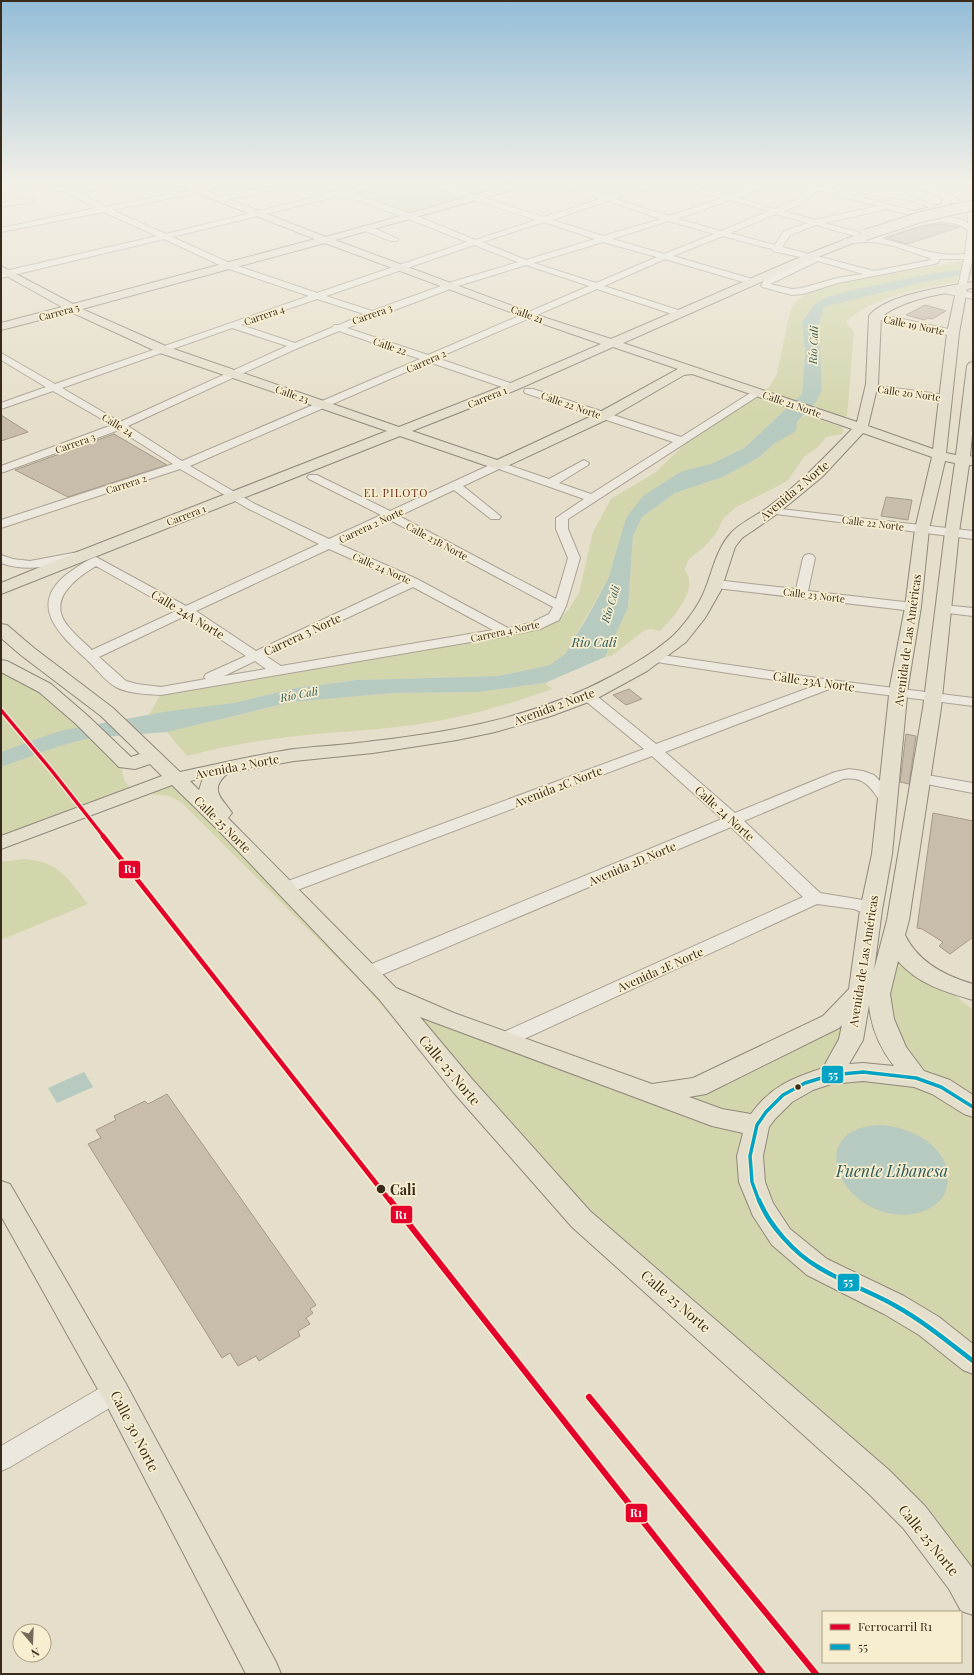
<svg xmlns="http://www.w3.org/2000/svg" width="974" height="1675" font-family="'Playfair Display',serif">
  <style>
    .green { fill: #d3d5ac }
    .water { fill: #b7cabf }
    .building { fill: #c8bcab; stroke: #a5998a }
    .lines { fill: none; stroke-linecap: round; stroke-linejoin: round }
    .minor-casing { stroke: #aaa294; stroke-width: 2 }
    .major-casing { stroke: #8f887b; stroke-width: 2 }
    .minor { fill: #ece8dd; fill-rule: evenodd }
    .major { fill: #e4decd; fill-rule: evenodd }
    .major-bridge-casing { stroke: #8f887b; stroke-width: 12; stroke-linecap: butt }
    .major-bridge { stroke: #e4decd; stroke-width: 10 }
    .bus-1-far1-casing { stroke: #f7edcf; stroke-width: 6 }
    .bus-1-casing { stroke: #f7edcf; stroke-width: 8 }
    .bus-1-far1 { stroke: #03a3c5; stroke-width: 3.5 }
    .bus-1 { stroke: #03a3c5; stroke-width: 4.5 }
    .rail-1-far2-casing { stroke: #f7edcf; stroke-width: 6 }
    .rail-1-far1-casing { stroke: #f7edcf; stroke-width: 8 }
    .rail-1-casing { stroke: #f7edcf; stroke-width: 9 }
    .rail-1-far2 { stroke: #e4002b; stroke-width: 3.5 }
    .rail-1-far1 { stroke: #e4002b; stroke-width: 4.5 }
    .rail-1 { stroke: #e4002b; stroke-width: 6 }
    .bus-dot { fill: #382b1c; stroke: #f7edcf; stroke-width: 1.5 }
    .labels { text-anchor: middle; dominant-baseline: central; stroke-width: 3.5; stroke-linejoin: round; paint-order: stroke }
    .far-street-label { font-size: 10px; fill: #382b1c; stroke: #f7edcf }
    .far-water-label { font-size: 11px; font-style: italic; fill: #2b5858; stroke: #f7edcf }
    .far-neighbourhood-label { font-size: 11px; letter-spacing: 1px; fill: #662e1a; stroke: #f7edcf }
    .street-label { font-size: 12px; fill: #382b1c; stroke: #f7edcf }
    .water-label { font-size: 13px; font-style: italic; fill: #2b5858; stroke: #f7edcf }
    .near-street-label { font-size: 14px; fill: #382b1c; stroke: #f7edcf }
    .near-stop-label { font-size: 14px; font-weight: bold; fill: #382b1c; stroke: #f7edcf; text-anchor: start }
    .near-water-label { font-size: 16px; font-style: italic; fill: #2b5858; stroke: #f7edcf }
    .line-badge { stroke: #f7edcf; stroke-width: 1.5 }
    .badge-label { font-size: 11px; text-anchor: middle; font-weight: bold; fill: #fff }
  </style>
  <rect width="100%" height="100%" fill="#e5deca"/>
  <g class="green">
    <polygon points="390,181 425,181 475,197 409,216 343,192"/>
    <polygon points="967,260 960,271 934,273 857,289 827,297 802,322 805,353 802,394 744,448 711,464 682,471 626,518 608,579 565,654 550,665 498,676 357,680 297,688 233,703 149,715 160,695 508,636 544,628 560,618 569,609 579,593 593,532 611,499 656,472 687,442 762,393 770,386 777,374 790,312 795,302 800,298 811,292 844,283"/>
    <path d="M958,276V282C924,287 870,297 846,322L854,332C851,360 850,387 847,415L845,417L812,406L822,390L820,344L817,331L824,307L924,282Z"/>
    <path d="M805,415L842,427L843,431L842,434L826,437L817,448L804,457L788,480L778,486L736,507L723,519L717,532L706,545L688,560L685,569C686,572 689,577 689,580C692,597 671,619 660,631L651,629L645,630L611,656L605,657L628,608L633,536L642,517L675,493L723,477L758,458L774,444L795,431L797,422Z"/>
    <polygon points="1,665 22,675 83,726 36,739 1,752"/>
    <path d="M545,683L552,689C508,705 459,719 412,725C371,731 329,732 288,737C254,741 220,747 187,756L167,732L292,702L393,693L478,692Z"/>
    <polygon points="90,738 121,764 124,780 133,792 176,778 387,993 652,1093 777,1049 860,992 831,1074 915,1078 882,1019 894,935 903,953 973,1010 973,1599 960,1578 505,1147 362,983 181,802 169,796 133,792 1,843 1,767 60,746"/>
    <path d="M25,859C60,862 67,878 88,904L1,940V862Z"/>
  </g>
  <g class="water">
    <polygon points="973,269 973,275 958,276 924,282 824,307 817,331 820,344 822,390 816,402 797,422 796,431 774,444 758,458 723,477 675,493 642,517 633,536 628,608 605,657 545,683 478,692 393,693 292,702 167,732 90,738 60,746 1,767 1,752 36,739 64,730 170,711 233,703 296,688 357,680 498,676 550,665 565,654 589,614 608,579 626,518 643,496 682,471 711,464 744,448 802,394 805,353 802,322 815,304 827,297 857,289 934,273"/>
    <polygon points="84,1072 93,1087 57,1103 48,1088"/>
    <path d="M878,1125C909,1125 955,1148 947,1186C945,1198 935,1207 924,1211C912,1216 899,1215 888,1213C834,1201 810,1129 878,1125Z"/>
  </g>
  <g class="building">
    <polygon points="940,224 960,227 907,244 886,238 920,227"/>
    <polygon points="925,305 943,310 946,311 932,319 928,318 924,320 906,315"/>
    <polygon points="1,415 28,432 1,441"/>
    <polygon points="114,434 167,465 68,497 15,470"/>
    <polygon points="886,497 912,500 908,520 881,516"/>
    <polygon points="629,689 642,699 626,705 613,695"/>
    <polygon points="906,734 916,736 909,784 900,782"/>
    <polygon points="933,813 973,821 973,937 950,954 939,946 943,942 922,929 917,928"/>
    <polygon points="167,1094 316,1305 310,1309 313,1313 306,1318 310,1324 298,1331 300,1336 259,1361 256,1356 238,1366 230,1353 222,1358 88,1144 101,1138 96,1130 116,1120 114,1116 145,1101 148,1104"/>
  </g>
  <g class="lines">
    <g class="minor-casing">
      <g id="minor">
        <path d="M32,181H43L72,190L115,181H129L125,183L79,193L105,207L234,181H248L244,183L112,210L166,234L336,192L307,181H318L344,190L382,181H394L393,183L351,193L412,214L475,240L536,220L422,183L421,181H432L544,217L600,199L550,183L549,181H560L608,197L656,181H667L666,183L615,199L669,216L722,198L668,183L667,181H679L729,195L770,181H781L737,198L775,209L793,201L811,189L788,183L787,181H799L817,186L835,181H847L846,183L826,188L918,212L919,214L915,216L887,209L824,223L858,232L859,234L855,236L816,225L790,235L782,247L874,271L931,260L930,258C911,253 890,242 870,242C862,241 849,246 843,241L844,239L876,237C881,229 930,217 941,217C950,217 961,218 968,223V214L963,209L946,198L894,181C918,180 957,193 973,211V257L966,287L962,290L958,287L964,259H939L938,263L930,265L838,283L803,294L792,295L762,287L761,285L765,279L809,259L773,251L772,249L723,236L673,256L756,280L757,282L756,284H750L665,259L604,286L684,312L685,314L684,316H678L597,289L437,358L516,385L517,387L516,389H508L429,362L190,466L255,504L329,539L381,515L309,479L307,477L309,475H317L390,511L494,463H502L549,479L584,460L589,463L588,465L559,483L591,494L673,442L525,393L524,391L525,389H533L681,437L755,390L759,389L764,392L568,519V529L580,558L566,606L559,620L540,629L506,636L161,695C147,694 129,694 116,687C105,681 96,668 87,660C60,635 27,606 67,574C76,568 86,560 96,557L186,606L319,544L247,508L180,469L1,528V520L173,464L119,430L1,473V466L112,425L53,391L1,409V403L46,387L1,360V353L55,384L309,296L226,268L164,239L1,278V272L157,236L103,212L1,232V228L97,208L69,194ZM818,190L878,206L815,220L783,211L799,205ZM343,195L406,218L467,242L317,293L232,264L172,237ZM730,200L769,211L721,231L677,219ZM608,201L661,219L603,236L552,220ZM776,214L808,223L784,231L775,245L730,233ZM669,221L714,234L664,254L612,239ZM544,222L595,239L526,260L482,242ZM940,222C951,222 959,224 968,230L965,254C936,258 911,245 883,239L884,237L918,226ZM603,242L657,257L596,283L534,263ZM474,245L518,262L452,282L372,311L326,296ZM818,261L863,274L837,278L802,288L792,289L770,284ZM526,265L589,286L428,355L347,328L458,286ZM317,299L364,314L339,325H334L333,327L295,343L241,325ZM232,328L287,346L120,422L62,388ZM339,331L420,359L182,461L128,426L298,348ZM499,469L584,499L556,518V529L568,558L556,599L399,516L454,490L491,519H499L501,517L499,515L463,486ZM390,520L553,607L549,614L531,623L508,628L417,579L339,544ZM329,549L403,582L256,651L196,611ZM96,566L176,611L92,650C84,642 75,635 68,626C46,600 76,578 96,566ZM413,587L493,630L281,666L266,656ZM185,616L246,656L206,674L204,677L206,679L161,687L137,684L126,681L99,657ZM255,661L266,669L224,676Z"/>
        <polygon points="265,187 268,187 268,191 219,201 215,199 219,197"/>
        <polygon points="859,189 910,196 941,208 937,210 909,200 862,193 858,191"/>
        <polygon points="29,198 33,200 32,202 1,207 1,203"/>
        <polygon points="363,226 369,226 398,239 397,241 391,241 363,230"/>
        <polygon points="947,288 973,293 973,299 944,293 943,291"/>
        <polygon points="875,313 953,330 958,333 953,336 872,318 870,316"/>
        <polygon points="872,385 946,395 951,398 946,401 868,390 867,388"/>
        <polygon points="772,508 973,531 973,539 768,513 766,511 768,509"/>
        <path d="M78,552L82,553L84,556L82,559C56,565 28,573 1,563V555L13,559L30,561Z"/>
        <polygon points="809,554 813,555 815,558 808,591 913,603 918,604 919,607 918,610 913,611 716,588 712,587 710,584 712,581 716,580 796,589 803,558 805,555"/>
        <polygon points="944,605 973,608 973,616 939,612 938,609 939,606"/>
        <path d="M655,654L831,680L973,698V706L832,688L665,752L735,813L835,772L849,769L863,771L874,775L883,784L895,801L892,804L887,806L882,804C871,788 865,776 843,779L744,821L820,893L863,900L877,906L879,910L877,914L871,916L854,909L817,904L511,1045L504,1047L497,1045L495,1040L497,1035L803,897L731,827L374,978L368,979L362,978L359,973L362,968L722,819L652,756L292,892L286,894L280,892L278,888L280,884L644,749L583,699L581,696L583,693L588,692L593,693L656,744L814,686L650,661L648,658L650,655Z"/>
        <polygon points="921,774 973,783 973,793 916,782 913,779 916,776"/>
        <polygon points="115,1381 123,1384 127,1392 123,1400 10,1467 1,1471 1,1446 107,1384"/>
      </g>
    </g>
    <g class="major-casing">
      <g id="major">
        <path d="M170,181H182L326,237L524,181H538L537,183L335,240L534,314L611,339L805,255L862,233H868L870,235L868,237L813,259L623,343L857,422L866,384L869,316C884,295 948,286 973,282V288L967,289L959,333L946,453L956,455L967,366L969,363L973,362V425L970,456L973,457V465H969L959,532L941,708L909,920L905,935C918,962 945,976 973,984V1000C945,992 918,984 898,961L890,994L894,1019L906,1047L924,1071L950,1080L973,1095V1117L964,1114L932,1094L914,1087L863,1081L831,1084L813,1090L792,1102L775,1119L769,1127L763,1156L765,1182L773,1203L790,1229L827,1259L904,1296L939,1317L973,1344V1374L963,1370L919,1335L884,1314L807,1275L772,1245L753,1216L739,1182L737,1156L743,1133L712,1126L420,1017L472,1079L590,1211L889,1470L925,1506L973,1569V1615L961,1611L949,1589L903,1528L867,1492L572,1227L454,1093L379,999L219,831L172,785L1,849V836L162,776L150,764L135,769L119,767L76,724L39,692L1,672V660L7,661L51,684L88,716L131,757L140,754L101,716L22,656L1,638V624L7,625L34,648L113,708L180,772C218,764 255,755 294,749C320,746 347,745 374,741C458,731 536,717 612,676C633,665 658,650 675,634C687,621 700,604 706,587C713,569 717,548 731,533C740,523 756,516 767,508C798,485 825,457 852,429L692,374L684,375L608,419L503,468L498,469L493,468L400,436L1,594V583L77,552L387,431L160,353L71,312L1,330V323L62,307L1,273V266L73,304L315,239L171,183ZM325,243L526,318L601,344L508,384L399,427L168,347L82,309ZM956,291L947,333L933,449L868,426L878,384L881,317C901,301 931,296 956,291ZM613,347L678,369L598,413L497,460L412,431L516,390ZM863,433L932,457L915,529L905,607L890,686L872,854L860,910L849,989L823,1016L693,1078L652,1084L454,1013L396,988L228,818L232,813C222,798 208,790 228,773L294,761L373,753L457,740L495,732L551,716L594,700L647,671L686,642L705,618L721,590L735,547L742,538L777,514L822,477ZM945,461L955,463L945,532L923,708L887,920L874,970L882,910L892,854L908,686L921,607L929,529ZM203,778L199,790L190,781ZM869,1005C871,1028 880,1048 894,1066L863,1063L849,1064L863,1040ZM842,1025L839,1039L823,1068C792,1078 770,1087 751,1114L722,1109L689,1097L706,1094L839,1028Z"/>
        <polygon points="945,193 948,194 953,200 947,208 915,217 910,214 912,212 941,204 943,200 940,196"/>
        <polygon points="1,1181 10,1184 125,1382 276,1662 281,1674 246,1674 105,1402 1,1216"/>
      </g>
    </g>
    <use href="#minor" class="minor"/>
    <use href="#major" class="major"/>
    <g class="major-bridge-casing">
      <polyline id="major-bridge" points="865,235 921,217 973,205"/>
    </g>
    <use href="#major-bridge" class="major-bridge"/>
    <g class="bus-1-far1-casing">
      <polyline id="bus-1-far1" points="759,1201 752,1182 750,1156 757,1125 766,1112 783,1095 805,1083 831,1075 863,1072 916,1078 941,1087 973,1107"/>
    </g>
    <g class="bus-1-casing">
      <path id="bus-1" d="M759,1200C769,1225 794,1253 818,1267C842,1282 869,1291 894,1305C923,1321 947,1341 973,1361"/>
    </g>
    <use href="#bus-1-far1" class="bus-1-far1"/>
    <use href="#bus-1" class="bus-1"/>
    <g class="rail-1-far2-casing">
      <polyline id="rail-1-far2" points="1,710 52,771 104,837"/>
    </g>
    <g class="rail-1-far1-casing">
      <polyline id="rail-1-far1" points="103,836 390,1201"/>
    </g>
    <g class="rail-1-casing">
      <g id="rail-1">
        <polyline points="390,1200 763,1674"/>
        <polyline points="589,1397 816,1674"/>
      </g>
    </g>
    <use href="#rail-1-far2" class="rail-1-far2"/>
    <use href="#rail-1-far1" class="rail-1-far1"/>
    <use href="#rail-1" class="rail-1"/>
  </g>
  <linearGradient id="sky" x2="0" y2="1"><stop stop-color="#94bdd8"/><stop offset="0.44" stop-color="#f3f0e7"/><stop offset="1" stop-color="#f3f0e7" stop-opacity="0"/></linearGradient>
  <rect width="974" height="415" fill="url(#sky)"/>
  <g class="bus-dot">
    <circle cx="798" cy="1087" r="3.5"/>
    <circle cx="381" cy="1189" r="5"/>
  </g>
  <g class="labels">
    <g class="far-street-label">
      <text transform="translate(59 312) rotate(-15)">Carrera 5</text>
      <text transform="translate(372 314) rotate(-20)">Carrera 3</text>
      <text transform="translate(527 314) rotate(20)">Calle 21</text>
      <text transform="translate(264 315) rotate(-19)">Carrera 4</text>
      <text transform="translate(914 325) rotate(12)">Calle 19 Norte</text>
      <text transform="translate(390 346) rotate(19)">Calle 22</text>
      <text transform="translate(426 361) rotate(-24)">Carrera 2</text>
      <text transform="translate(909 393) rotate(8)">Calle 20 Norte</text>
      <text transform="translate(292 394) rotate(19)">Calle 23</text>
      <text transform="translate(487 397) rotate(-22)">Carrera 1</text>
      <text transform="translate(792 404) rotate(19)">Calle 21 Norte</text>
      <text transform="translate(571 405) rotate(19)">Calle 22 Norte</text>
      <text transform="translate(118 425) rotate(31)">Calle 24</text>
      <text transform="translate(75 443) rotate(-20)">Carrera 3</text>
      <text transform="translate(126 484) rotate(-18)">Carrera 2</text>
      <text transform="translate(186 515) rotate(-21)">Carrera 1</text>
      <text transform="translate(873 523) rotate(7)">Calle 22 Norte</text>
      <text transform="translate(371 525) rotate(-25)">Carrera 2 Norte</text>
      <text transform="translate(437 541) rotate(28)">Calle 23B Norte</text>
      <text transform="translate(382 568) rotate(24)">Calle 24 Norte</text>
      <text transform="translate(814 595) rotate(7)">Calle 23 Norte</text>
      <text transform="translate(505 631) rotate(-12)">Carrera 4 Norte</text>
    </g>
    <g class="far-water-label">
      <text transform="translate(813 345) rotate(-88)">Río Cali</text>
      <text transform="translate(610 604) rotate(-73)">Río Cali</text>
      <text transform="translate(299 694) rotate(-11)">Río Cali</text>
    </g>
    <g class="far-neighbourhood-label">
      <text x="396" y="492">EL PILOTO</text>
    </g>
    <g class="street-label">
      <text transform="translate(794 490) rotate(-40)">Avenida 2 Norte</text>
      <text transform="translate(188 614) rotate(31)">Calle 24A Norte</text>
      <text transform="translate(302 634) rotate(-25)">Carrera 3 Norte</text>
      <text transform="translate(907 640) rotate(-82)">Avenida de Las Américas</text>
      <text transform="translate(814 681) rotate(8)">Calle 23A Norte</text>
      <text transform="translate(554 706) rotate(-20)">Avenida 2 Norte</text>
      <text transform="translate(237 766) rotate(-11)">Avenida 2 Norte</text>
      <text transform="translate(558 786) rotate(-21)">Avenida 2C Norte</text>
      <text transform="translate(725 813) rotate(42)">Calle 24 Norte</text>
      <text transform="translate(223 824) rotate(45)">Calle 25 Norte</text>
      <text transform="translate(632 863) rotate(-23)">Avenida 2D Norte</text>
      <text transform="translate(863 961) rotate(-81)">Avenida de Las Américas</text>
      <text transform="translate(660 969) rotate(-24)">Avenida 2E Norte</text>
    </g>
    <g class="water-label">
      <text x="594" y="641">Rio Cali</text>
    </g>
    <g class="near-street-label">
      <text transform="translate(450 1070) rotate(50)">Calle 25 Norte</text>
      <text transform="translate(676 1301) rotate(41)">Calle 25 Norte</text>
      <text transform="translate(135 1431) rotate(63)">Calle 30 Norte</text>
      <text transform="translate(929 1540) rotate(51)">Calle 25 Norte</text>
    </g>
    <g class="near-stop-label">
      <text x="390" y="1189">Cali</text>
    </g>
    <g class="near-water-label">
      <text x="892" y="1170">Fuente Libanesa</text>
    </g>
  </g>
  <g class="line-badge">
    <rect x="118" y="860" width="23" height="19" rx="4" fill="#e4002b"/>
    <rect x="821" y="1065" width="23" height="19" rx="4" fill="#03a3c5"/>
    <rect x="390" y="1205" width="23" height="19" rx="4" fill="#e4002b"/>
    <rect x="837" y="1273" width="23" height="19" rx="4" fill="#03a3c5"/>
    <rect x="625" y="1503" width="23" height="20" rx="4" fill="#e4002b"/>
  </g>
  <g class="badge-label">
    <text x="130" y="873">R1</text>
    <text x="833" y="1079">55</text>
    <text x="401" y="1219">R1</text>
    <text x="848" y="1286">55</text>
    <text x="636" y="1517">R1</text>
  </g>
  <rect width="974" height="1675" fill="none" stroke="#382b1c" stroke-width="4"/>
  <rect x="822" y="1611" width="140" height="52" fill="#f7edcf" stroke="#ab9f87"/>
  <rect x="830" y="1624" width="20" height="6" fill="#e4002b" stroke="#ab9f87"/>
  <text x="858" y="1631" font-size="12" fill="#382b1c">Ferrocarril R1</text>
  <rect x="830" y="1644" width="20" height="6" fill="#03a3c5" stroke="#ab9f87"/>
  <text x="858" y="1651" font-size="12" fill="#382b1c">55</text>
  <g transform="translate(32 1643) rotate(161)"><circle r="19" fill="#f7edcf" stroke="#ab9f87"/>
  <path d="M0-3L7 15L0 10L-7 15Z" fill="#756a59"/>
  <text y="-6" font-size="11" font-weight="bold" text-anchor="middle" fill="#382b1c">N</text>
  </g>
</svg>
